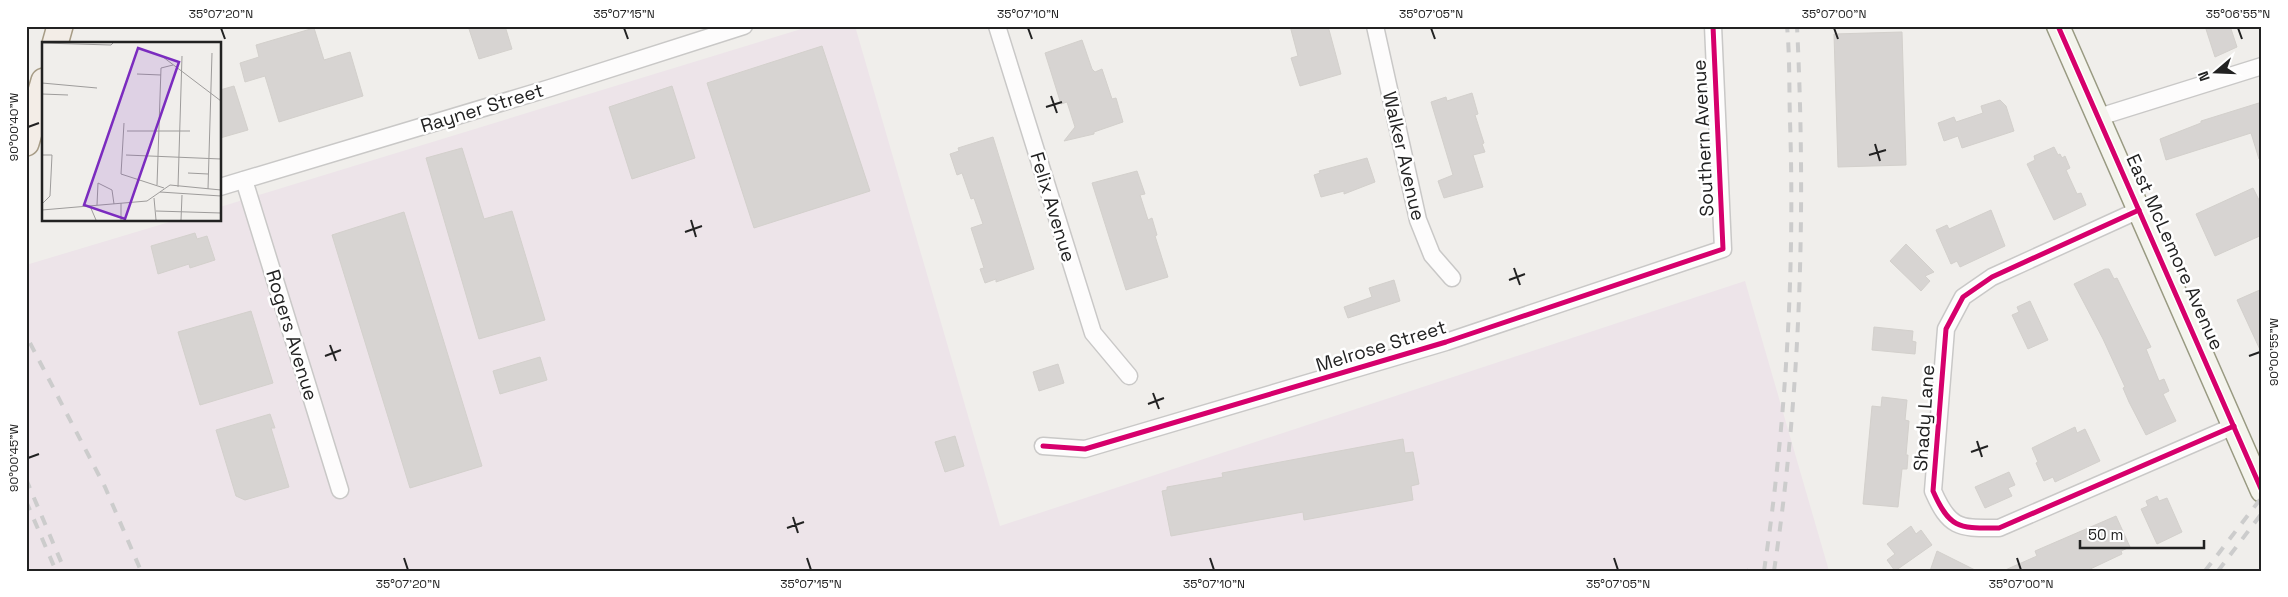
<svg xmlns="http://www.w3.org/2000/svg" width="2288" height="597" font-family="'Space Grotesk',sans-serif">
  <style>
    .industrial { fill: #ede4e9 }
    .building { fill: #d7d4d2; stroke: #d3d0cc }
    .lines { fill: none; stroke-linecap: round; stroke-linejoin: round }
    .street-casing { stroke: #c9c8c7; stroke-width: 19 }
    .secondary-casing { stroke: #999a82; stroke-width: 25 }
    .primary-casing { stroke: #a79c86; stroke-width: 28 }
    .street { stroke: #fdfcfc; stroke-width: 16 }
    .secondary { stroke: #f4f4ed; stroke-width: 22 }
    .primary { stroke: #f3ede7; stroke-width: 25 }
    .rail { stroke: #ccc; stroke-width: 4; stroke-dasharray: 10 10; stroke-linecap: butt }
    .cycleway-casing { stroke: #fff; stroke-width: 8 }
    .cycleway { stroke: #d6006c; stroke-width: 5 }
    .ticks { fill: none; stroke: #222; stroke-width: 2 }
    .labels { text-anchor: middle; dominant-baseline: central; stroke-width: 5; stroke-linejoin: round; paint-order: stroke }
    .street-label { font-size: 19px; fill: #222; stroke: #fff }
    .inset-road { fill: none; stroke: #9e9c9b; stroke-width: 1 }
    .view { fill: #7b2cbf; fill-opacity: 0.15; stroke: #7b2cbf; stroke-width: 2.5 }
    .inset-edge { fill: none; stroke: #222; stroke-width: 2.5 }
    .neatline { fill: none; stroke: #222; stroke-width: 2 }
    .ticks-label { font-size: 12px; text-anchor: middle; fill: #222 }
  </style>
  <rect width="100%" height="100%" fill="#f0eeeb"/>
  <polygon class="industrial" points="811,26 855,26 1000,526 1745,281 1829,571 26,571 26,265 176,220 220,220 220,207"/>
  <g class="building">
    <polygon points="468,26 505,26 512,49 479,59"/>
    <polygon points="1290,26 1328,26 1341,74 1300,86 1291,58 1298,56"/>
    <polygon points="2205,26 2230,26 2237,47 2215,57"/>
    <polygon points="314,28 324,60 350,52 363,96 279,122 265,76 245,82 240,63 259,57 256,45"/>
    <polygon points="1902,32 1906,165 1838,167 1834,34"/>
    <polygon points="1082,40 1092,69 1095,72 1102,69 1112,99 1116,98 1123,122 1094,132 1094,134 1064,141 1075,127 1067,102 1061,104 1045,53"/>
    <polygon points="822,46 870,191 754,228 707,83"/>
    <polygon points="234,86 248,130 220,138 220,90"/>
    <polygon points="672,86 695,158 632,179 609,107"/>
    <polygon points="1472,93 1478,114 1475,115 1484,143 1482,144 1485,152 1473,155 1483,187 1444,198 1438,181 1453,175 1431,102 1446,97 1447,101"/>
    <polygon points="2000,100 2006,106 2014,131 1962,148 1958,136 1944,141 1938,123 1954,117 1956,122 1983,113 1981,106"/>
    <polygon points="2262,102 2262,159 2259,159 2251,133 2166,160 2160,139 2201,123 2201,121"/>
    <polygon points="993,137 1034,269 996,282 996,279 985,283 980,269 984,268 971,228 983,224 974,198 971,199 962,173 957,175 950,154 959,151 958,148"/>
    <polygon points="2054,147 2058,155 2060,154 2062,158 2065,156 2070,168 2066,170 2077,194 2081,193 2086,205 2054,220 2027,164 2035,160 2034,156"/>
    <polygon points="462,148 484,219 512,211 545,320 479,339 426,158"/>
    <polygon points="1367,158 1375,182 1344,194 1344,191 1321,197 1314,175 1320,173 1319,171"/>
    <polygon points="1137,171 1145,194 1140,195 1148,220 1152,218 1157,235 1155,236 1168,277 1126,290 1092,183"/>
    <polygon points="2253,188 2262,206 2262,235 2215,256 2196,214"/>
    <polygon points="1991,210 2005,246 1960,267 1957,261 1951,264 1936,230 1947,225 1949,229"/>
    <polygon points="404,212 482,466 410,488 332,235"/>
    <polygon points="195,233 197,239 207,236 215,260 190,268 189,264 158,274 151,246"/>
    <polygon points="1906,244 1934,272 1925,276 1930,281 1921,291 1890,261"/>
    <polygon points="2105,269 2109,269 2114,279 2117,278 2151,347 2146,349 2159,381 2164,379 2169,391 2163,394 2176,421 2146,435 2129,402 2123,388 2125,387 2103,339 2074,284"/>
    <polygon points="1394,280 1400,301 1348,318 1344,307 1372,297 1369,288"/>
    <polygon points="2262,289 2262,354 2237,300"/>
    <polygon points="2030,301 2048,340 2028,349 2012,315 2019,312 2017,307"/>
    <polygon points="251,311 273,383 200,405 178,332"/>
    <polygon points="1874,327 1913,331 1912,341 1916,342 1915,354 1872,350"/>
    <polygon points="540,357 547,380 500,394 493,371"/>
    <polygon points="1058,364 1064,383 1039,391 1033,372"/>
    <polygon points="1882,397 1907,400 1905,420 1909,421 1906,455 1908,455 1907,469 1902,469 1898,507 1863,504 1872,406 1881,407"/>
    <polygon points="270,414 275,428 271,428 289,487 245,500 236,496 216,430"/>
    <polygon points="2075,427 2077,433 2085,429 2100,461 2055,482 2053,477 2044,481 2036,463 2038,462 2032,448"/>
    <polygon points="955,436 964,466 945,472 935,442"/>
    <polygon points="1403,439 1405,453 1413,452 1419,484 1411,486 1413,500 1304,520 1303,512 1171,536 1162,491 1167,490 1167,487 1223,477 1222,473"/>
    <polygon points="2009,472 2015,485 2008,488 2012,496 1985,508 1975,487"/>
    <polygon points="2157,496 2159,501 2167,498 2182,532 2157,544 2141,509 2148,506 2146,501"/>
    <polygon points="2116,516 2130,547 2121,551 2122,554 2086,571 2003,571 2037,556 2035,551"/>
    <polygon points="1911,526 1916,534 1921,530 1932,545 1895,571 1887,560 1895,554 1887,544"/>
    <polygon points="1937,551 1977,571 1930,571"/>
  </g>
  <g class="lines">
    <g class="street-casing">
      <g id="street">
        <polyline points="997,26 1093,333 1129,376"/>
        <polyline points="1375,26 1418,220 1432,255 1452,278"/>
        <polyline points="2099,117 2262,66"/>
        <polyline points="244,180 340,490"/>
        <polyline points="220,187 550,88 744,26"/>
        <path d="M2139,210L1992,277L1963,297L1946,329L1933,491C1950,530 1960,528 1999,528L2234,426"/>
        <polyline points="1043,446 1085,449 1446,342 1723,249 1713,26"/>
      </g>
    </g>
    <g class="secondary-casing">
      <polyline id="secondary" points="2058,26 2262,491"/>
    </g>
    <g class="primary-casing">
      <g id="primary">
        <polyline points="55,44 60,26"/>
        <polyline points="26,143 44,81"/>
      </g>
    </g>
    <use href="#street" class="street"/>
    <use href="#secondary" class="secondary"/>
    <use href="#primary" class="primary"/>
    <g class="rail">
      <polyline points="30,343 105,487 141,571"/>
      <polyline points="26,479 65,571"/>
      <polyline points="26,501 56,571"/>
      <polyline points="1748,571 1749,570"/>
      <path d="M1764,571C1786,423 1795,270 1790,121C1789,90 1790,58 1787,26"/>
      <path d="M1774,571C1801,391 1806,208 1797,26"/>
      <polyline points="2205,571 2262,497"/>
      <polyline points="2218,571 2262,513"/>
    </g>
    <g class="cycleway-casing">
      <g id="cycleway">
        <polyline points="2058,26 2262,491"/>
        <path d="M2139,210L1992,277L1963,297L1946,329L1933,491C1950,530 1960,528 1999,528L2234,426"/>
        <polyline points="1043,446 1085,449 1446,342 1723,249 1713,26"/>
      </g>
    </g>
    <use href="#cycleway" class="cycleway"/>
  </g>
  <path class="ticks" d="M221,28L225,39M624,28L628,39M1028,28L1032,39M1431,28L1435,39M1834,28L1838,39M2238,28L2242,39M1051,96L1057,113M1046,107L1062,102M28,127L39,123M1875,144L1880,161M1869,155L1886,150M691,220L696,237M685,232L702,226M1514,268L1520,285M1509,280L1525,274M330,345L336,361M325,356L341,350M2249,356L2260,352M1153,393L1159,409M1148,404L1164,398M1977,441L1982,457M1971,452L1988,446M28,458L39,454M793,517L798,533M787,528L804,522M404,558L408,570M807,558L811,570M1210,558L1214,570M1614,558L1618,570M2017,558L2021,570"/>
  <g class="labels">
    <g class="street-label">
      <text transform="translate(482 108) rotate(-17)">Rayner Street</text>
      <text transform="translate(1703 138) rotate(-93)">Southern Avenue</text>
      <text transform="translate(1404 156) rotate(77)">Walker Avenue</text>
      <text transform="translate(1053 207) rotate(73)">Felix Avenue</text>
      <text transform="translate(2175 252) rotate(66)">East McLemore Avenue</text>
      <text transform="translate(292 335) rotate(73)">Rogers Avenue</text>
      <text transform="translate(1381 346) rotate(-17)">Melrose Street</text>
      <text transform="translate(1924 418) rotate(-86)">Shady Lane</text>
    </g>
  </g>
  <g transform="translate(42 42)">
    <rect width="179" height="179" fill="#f0eeeb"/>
    <path class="inset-road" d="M0,1L69,3L72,0M121,15L179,59M95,32L119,33M0,41L55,46M0,52L26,53M82,81L79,132L122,146M85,89H148M0,113H10L8,154L0,162M84,113L179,117M146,131L166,132M115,143L119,26L131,23M136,145L140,14M166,147L170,11M118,150L179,154M112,156L114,178M55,163L56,141L70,148L72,162M48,164L54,178M0,168L105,159L128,143L179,148M114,169L179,171M79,178V161M139,178L140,153"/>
    <path class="view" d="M96,6L137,20L83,177L42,163Z"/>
    <rect width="179" height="179" class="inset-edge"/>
  </g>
  <rect width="2288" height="597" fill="none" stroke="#ffffff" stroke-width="55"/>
  <g transform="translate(2216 72) rotate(251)" stroke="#ffffff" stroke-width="4" paint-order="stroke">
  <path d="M0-4L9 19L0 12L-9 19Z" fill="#222222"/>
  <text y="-8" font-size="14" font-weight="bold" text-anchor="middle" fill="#222222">N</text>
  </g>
  <path d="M2080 540v8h124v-8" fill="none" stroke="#222222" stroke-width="2.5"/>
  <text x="2088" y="540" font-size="15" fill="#222222" stroke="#ffffff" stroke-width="4" paint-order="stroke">50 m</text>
  <rect x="28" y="28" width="2232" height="542" class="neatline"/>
  <g class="ticks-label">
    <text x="221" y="18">35°07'20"N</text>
    <text x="624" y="18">35°07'15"N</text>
    <text x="1028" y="18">35°07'10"N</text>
    <text x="1431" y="18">35°07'05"N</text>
    <text x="1834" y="18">35°07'00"N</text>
    <text x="2238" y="18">35°06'55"N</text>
    <text transform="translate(14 127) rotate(-90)" y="4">90°00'40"W</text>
    <text transform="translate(2274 352) rotate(-90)" y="4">90°00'55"W</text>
    <text transform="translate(14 458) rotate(-90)" y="4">90°00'45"W</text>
    <text x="408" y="588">35°07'20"N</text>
    <text x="811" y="588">35°07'15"N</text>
    <text x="1214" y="588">35°07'10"N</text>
    <text x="1618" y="588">35°07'05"N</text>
    <text x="2021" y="588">35°07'00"N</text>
  </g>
</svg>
